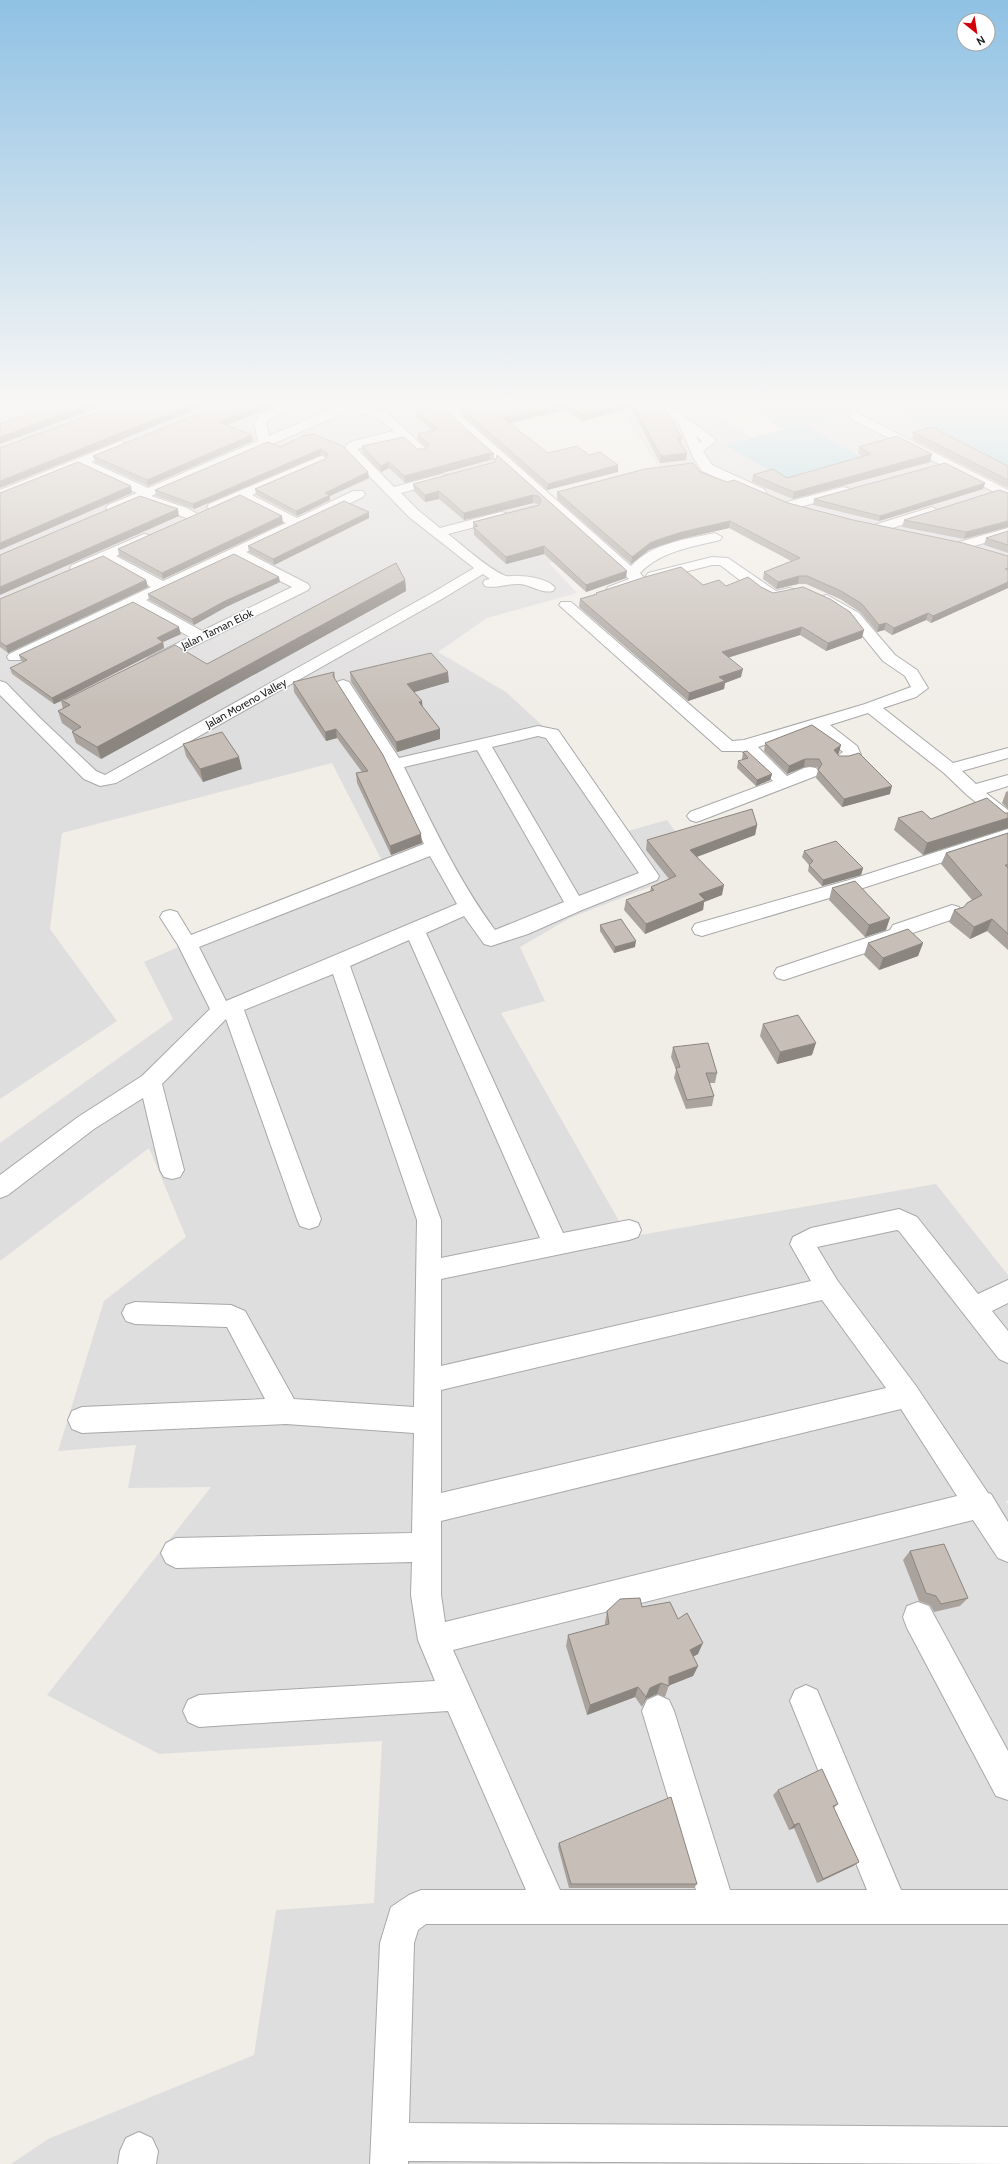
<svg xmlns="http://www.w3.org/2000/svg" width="1008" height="2164" font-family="Cabin,sans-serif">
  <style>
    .residential { fill: #dfdede }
    .water { fill: #a9d5df }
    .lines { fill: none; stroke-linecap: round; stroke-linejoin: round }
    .street-casing { stroke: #a8a8a8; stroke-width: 2 }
    .street { fill: #fff; fill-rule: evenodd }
    .wall { fill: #aaa39d }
    .shaded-wall { fill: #8b8580 }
    .building { fill: #c6beb7; stroke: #8b8580 }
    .labels { text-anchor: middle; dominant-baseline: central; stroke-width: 3; stroke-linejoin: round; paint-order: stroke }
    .far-street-label { font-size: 11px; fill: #212121; stroke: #fff }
  </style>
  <rect width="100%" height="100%" fill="#f1eee8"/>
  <g class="residential">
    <polygon points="0,405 475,405 454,409 562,504 540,509 573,559 549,563 577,593 487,618 438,652 506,692 571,752 628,831 667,820 701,867 570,918 520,947 545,1001 501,1013 628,1237 936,1184 1008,1275 1008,1500 1006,1502 1008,1504 1008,2164 11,2164 48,2139 254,2055 276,1910 374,1903 382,1741 159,1754 47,1695 211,1487 128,1488 136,1445 58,1451 104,1301 186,1237 149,1148 0,1261 0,1143 173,1019 144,962 381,859 332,763 62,833 50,929 117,1021 0,1099"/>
    <polygon points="617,405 701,405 753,438 726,446 868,461 804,426 883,406 1008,472 1008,584 665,476"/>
  </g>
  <polygon class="water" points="742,405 1008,405 1008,472 883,406 805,426 868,461 791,483 725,445 784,429"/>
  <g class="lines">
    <g class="street-casing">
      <g id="street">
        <polygon points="280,405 294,405 268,420 266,423 269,436 339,406 343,405 349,409 347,412 151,496 187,508 201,516 199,519 189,519 140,501 118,511 108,511 106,508 108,505 137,493 80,467 0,499 0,490 121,441 127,445 125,448 91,462 148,488 258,441 254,423 259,415"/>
        <path d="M462,405H484L482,408L458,413L631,566C652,543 687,539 715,533L722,537L720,540C692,547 661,551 640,573L646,580L644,583L618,593H608L606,590L608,587L629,579L445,414L450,407Z"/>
        <path d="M656,405H669L714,438L716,441L703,451L712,465L764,489L766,492L764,495H754L702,471L694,459L678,422ZM696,436L702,441L699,443Z"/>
        <path d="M364,406L388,413L428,451L426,454H418L400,437L357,449L394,487L443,474L449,478L448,481L401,493L419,511L440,528L501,512L506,513L508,516L506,519L448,534C462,545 491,571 506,576C509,577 515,575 518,576C529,576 549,579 555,588L553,591C542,594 531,585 520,584C508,583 496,589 485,586L483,583L485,580L490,579L483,574L442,599L116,783L100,786L84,779L0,695V681L6,683L40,718L96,771L105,775L432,593L474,568L409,517L345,451L347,444L353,441L394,431L380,419L360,413L358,410Z"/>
        <polygon points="855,412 1008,490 1008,499 851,419 849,416 851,413"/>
        <path d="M321,456L325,457L327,460L325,463L252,495L297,518L353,491H363L365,494L363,497L246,552L308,584L310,587L308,590L154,666L148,664L146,661L148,658L190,637L135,606L21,660H9L7,657L9,654L151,587L105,561L82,571H72L70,568L72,565L144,534L149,535L151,538L149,541L116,556L163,581L286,523L241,500L214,511L207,507L209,504ZM235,558L292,587L202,631L146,600Z"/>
        <polygon points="843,487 848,488 850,491 848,494 792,509 785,505 787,502"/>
        <polygon points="932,507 939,511 937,514 876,533 869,529 871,526"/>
        <polygon points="1008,528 1008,536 964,549 957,545 959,542"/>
        <path d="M712,557L728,558L776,591L789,588L794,589L796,592C779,617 736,576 720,565H712L653,580L648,579L646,576L648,573Z"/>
        <path d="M827,595L859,613L895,655L917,670L928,688L916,697L883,708L953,763L1008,748V758L962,771L976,784L1008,775V786L986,793L1008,810V825L1002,823L967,795L944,773L868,713L830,725L857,746L861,755C856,762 845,764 837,762L834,758L843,752L815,729L758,747L787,776L804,768L810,767L816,768L819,772L816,776L702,820L696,822L690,820L687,816L690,812L773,781L742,751H722L559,605L561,602H571L732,741L744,740L865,704L911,687L905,676L883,661L849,619L822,602L820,599L822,596Z"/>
        <path d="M343,680L349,682L399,758L538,726L558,730L659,876L657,880L582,910L528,934L491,946L484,944L464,916L426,933L563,1233L629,1220L638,1223L641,1230L638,1237L629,1240L441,1279V1366L811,1281L790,1244L793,1237L811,1228L899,1209L917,1217L978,1294L1008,1280V1303L992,1311L1008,1331V1363L999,1359L899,1231L897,1230L817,1247L837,1280L916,1386L988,1493L991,1494L1008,1522V1562L998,1558L973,1520L453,1650L560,1890H696L642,1711L647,1700L658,1695L669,1700L674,1711L730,1890H867L790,1701L795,1690L806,1685L817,1690L901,1890H1008V1924H426L418,1930L414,1943L409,2123L1008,2127V2164L408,2161V2164H370L380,1943L391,1907L409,1895L421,1890H526L448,1711L199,1727L188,1722L183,1711L188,1700L199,1695L435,1681L418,1640L411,1595L412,1562L176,1568L166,1563L161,1553L166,1543L176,1538L412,1533L414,1433L286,1424L82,1433L72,1429L68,1420L72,1411L82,1407L265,1399L227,1327L135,1324L126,1321L122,1313L126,1305L135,1302L231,1305L245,1311L294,1399L414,1407L417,1220L333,974L244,1010L321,1219L318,1226L309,1229L300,1226L297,1219L226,1019L162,1084L184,1170L180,1177L172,1179L164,1177L160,1170L143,1098L94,1129L8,1195L0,1198V1175L78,1117L142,1076L210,1009L178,945L160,917L163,912L170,910L177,912L191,935L424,844L385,764L335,685L337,682ZM538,736L546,738L639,873L579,896L492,747ZM477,750L564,902L495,930C458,880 432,823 404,767ZM430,856L457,904L226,1001L199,947ZM409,940L540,1238L441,1258V1220L350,966ZM822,1300L886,1388L441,1493V1390ZM901,1409L957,1496L445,1622L441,1595V1521Z"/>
        <polygon points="1008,829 1008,841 863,888 702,936 695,934 692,929 695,924 849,880"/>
        <polygon points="952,905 959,907 962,912 959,917 907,935 904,940 784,980 777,978 774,973 777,968 890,930 893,925"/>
        <polygon points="918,1602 929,1606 1008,1751 1008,1800 996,1796 907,1628 903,1617 907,1606"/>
        <polygon points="139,2132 152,2138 158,2151 156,2164 118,2164 120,2151 126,2138"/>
      </g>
    </g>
    <use href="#street" class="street"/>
  </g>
  <g class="wall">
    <polygon points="221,405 277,405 227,425 253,441 148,486 95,462 93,456"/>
    <polygon points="475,405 662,405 682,438 681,444 687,453 686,460 660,463 631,408 581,421 565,410 510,423 548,453 589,455 618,465 618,472 547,490 461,414 461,408"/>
    <polygon points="415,411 446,411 494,454 494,460 490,460 405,483 389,468 381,472 362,452 362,446 426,449 427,448 418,440 418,434 432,430 416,417"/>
    <polygon points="913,432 1008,466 1008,488 912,439"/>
    <polygon points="303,436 368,472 369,478 330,496 330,500 297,516 256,495 255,489 325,459 326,457 321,455 194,509 156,496 155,490 280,447"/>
    <polygon points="859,447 932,454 930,462 793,499 752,482 753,475 787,478 862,456 858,454"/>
    <polygon points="497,455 626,578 586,592 544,554 506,564 474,535 473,522 539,505 539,504 538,504 533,503 464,520 439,499 425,502 414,491 413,484 495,462"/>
    <polygon points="700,472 727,482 788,503 853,520 1008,556 1008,588 931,623 926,620 892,635 884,630 877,632 860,612 840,599 806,584 798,584 776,589 763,579 764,572 791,561 729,528 681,539 659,546 649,550 631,564 557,499 557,492"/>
    <polygon points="985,483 983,489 879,521 813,505 814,499"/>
    <polygon points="1008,493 964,539 902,527 904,520"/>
    <polygon points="369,518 274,565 249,552 248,546"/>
    <polygon points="283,523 163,579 119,556 118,549"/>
    <polygon points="1008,531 1008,553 984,545 986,538"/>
    <polygon points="146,580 148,587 8,653 0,647 0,599"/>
    <polygon points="405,580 406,591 101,759 76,743 72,732 73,731 62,723 58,711 63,709 61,701 54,704 12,674 10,668 23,662 21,661 19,655 181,634 163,642 164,648 65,699 207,664"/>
    <polygon points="280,582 226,607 194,625 149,600 148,594"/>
    <polygon points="703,585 761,587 862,638 826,651 800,635 728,657 741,677 725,683 724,689 688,701 579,607 580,599 596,595 596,593"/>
    <polygon points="334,672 335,680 422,843 391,855 357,783 356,773 362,772 337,738 326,741 294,692 293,682"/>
    <polygon points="350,672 449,682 414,692 440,739 397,752 351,682"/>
    <polygon points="765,743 839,753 837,754 839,756 890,794 842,807 816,778 818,770 818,769 817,767 804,767 787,774 764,751"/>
    <polygon points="183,744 242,769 203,782 186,756"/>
    <polygon points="743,752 772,774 770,780 756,786 737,768 738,761 743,760 742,759"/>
    <polygon points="1008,791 1008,809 1002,803 1006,792"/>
    <polygon points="898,818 931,819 1008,818 1008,828 923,855 894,830"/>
    <polygon points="757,825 755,835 697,857 722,895 704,902 703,910 645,934 624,910 626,900 650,892 651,887 669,879 646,850 647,840"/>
    <polygon points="1008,833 1008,950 987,931 970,939 949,922 954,910 964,907 972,900 941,864 946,853"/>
    <polygon points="804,851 863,868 861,875 822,886 808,871 809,865 802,857"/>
    <polygon points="832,888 886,930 865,937 829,900"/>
    <polygon points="600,925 635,947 614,953 600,931"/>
    <polygon points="868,943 923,943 918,956 879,970 864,955"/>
    <polygon points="763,1024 812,1055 777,1064 760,1036"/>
    <polygon points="673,1047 717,1073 715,1083 709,1083 714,1096 712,1106 686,1109 674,1078 676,1070 671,1057"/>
    <polygon points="910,1551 968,1598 960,1606 934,1612 930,1605 919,1601 903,1560"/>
    <polygon points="642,1607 678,1619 698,1654 693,1657 698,1666 693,1676 669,1685 665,1697 657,1694 646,1699 642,1707 635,1697 587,1715 566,1646 568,1635 605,1625 605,1623 607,1611"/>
    <polygon points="778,1790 838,1804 834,1808 859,1862 853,1866 817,1883 794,1828 789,1830 773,1795"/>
    <polygon points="559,1843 697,1884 694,1888 569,1888 558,1847"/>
  </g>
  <g class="shaded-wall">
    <polygon points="87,405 105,405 0,444 0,437"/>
    <polygon points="191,405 208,405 0,488 0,481"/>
    <polygon points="261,405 277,405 220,428 219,422"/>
    <polygon points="562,405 566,405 565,410 503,425 503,418"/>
    <polygon points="621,405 631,405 631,408 581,421 581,414"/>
    <polygon points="252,435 253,441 148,486 147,480"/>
    <polygon points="321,449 321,455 194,509 193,504"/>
    <polygon points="490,453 490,460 405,483 404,476"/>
    <polygon points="687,453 686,460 660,463 661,456"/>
    <polygon points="932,454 930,462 793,499 794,492"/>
    <polygon points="389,462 389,468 381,472 381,466"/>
    <polygon points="618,465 618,472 547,490 548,484"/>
    <polygon points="368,472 369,478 330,496 330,500 297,516 296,511 325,493"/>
    <polygon points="985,483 983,489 879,521 880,516"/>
    <polygon points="131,486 132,493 0,550 0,543"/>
    <polygon points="439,491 439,499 425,502 425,495"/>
    <polygon points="533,495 533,503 464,520 464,513"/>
    <polygon points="178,509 179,516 0,595 0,587"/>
    <polygon points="369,512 369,518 274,565 273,559"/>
    <polygon points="282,516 283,523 163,579 162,573"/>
    <polygon points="730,521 729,528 681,539 659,546 649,550 631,564 632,557 650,543 660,539 682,532"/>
    <polygon points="1008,521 1008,527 964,539 966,532"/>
    <polygon points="544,546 544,554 506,564 506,557"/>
    <polygon points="627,571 626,578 586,592 586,585"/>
    <polygon points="799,576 798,584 776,589 778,582"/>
    <polygon points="279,577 280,582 226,607 194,625 192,619 225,601"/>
    <polygon points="146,580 148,587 8,653 6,646"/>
    <polygon points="405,580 406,591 101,759 97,747"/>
    <polygon points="1008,582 1008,588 931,623 933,616"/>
    <polygon points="928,613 926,620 892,635 894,628"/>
    <polygon points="886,623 884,630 877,632 879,625"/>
    <polygon points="179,627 181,634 163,642 164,648 62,700 60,699 61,701 54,704 52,698 157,638"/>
    <polygon points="802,627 800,635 721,660 722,652"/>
    <polygon points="864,630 862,638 826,651 828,643"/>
    <polygon points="743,669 741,677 725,683 724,689 688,701 689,693 719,677"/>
    <polygon points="334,672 335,682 333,676"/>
    <polygon points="448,672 449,682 408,694 407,684"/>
    <polygon points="422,701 423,711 419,702"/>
    <polygon points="336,729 337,738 326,741 325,732"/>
    <polygon points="440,729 440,739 397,752 396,742"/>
    <polygon points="841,745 839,753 833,758 834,750"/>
    <polygon points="239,757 242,769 203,782 200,769"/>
    <polygon points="805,759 804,767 787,774 789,766"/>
    <polygon points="772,774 770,780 756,786 757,780"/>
    <polygon points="892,786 890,794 842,807 844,799"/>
    <polygon points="1008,818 1008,828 923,855 927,843"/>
    <polygon points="757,825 755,835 688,860 690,850"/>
    <polygon points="421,834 422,843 391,855 390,846"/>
    <polygon points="863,868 861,875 822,886 823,880"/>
    <polygon points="724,885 722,895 704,902 703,910 645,934 646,924 699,894"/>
    <polygon points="890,918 886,930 865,937 869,925"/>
    <polygon points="992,919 987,931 970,939 974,927"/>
    <polygon points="636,941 635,947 614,953 615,947"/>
    <polygon points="923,943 918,956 879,970 883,958"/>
    <polygon points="816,1043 812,1055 777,1064 780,1052"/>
    <polygon points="703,1643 698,1654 685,1661 690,1650"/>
    <polygon points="698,1666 693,1676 668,1686 669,1677"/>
    <polygon points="661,1683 657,1694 646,1699 642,1707 646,1697 650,1688"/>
    <polygon points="638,1687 635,1697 587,1715 590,1705"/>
    <polygon points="799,1823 794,1828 789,1830 794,1825"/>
    <polygon points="859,1862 853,1866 817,1883 823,1879"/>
  </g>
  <g class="building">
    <polygon points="53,405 87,405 0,437 0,424"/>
    <polygon points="117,405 191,405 0,481 0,448"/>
    <polygon points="221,405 261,405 219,422 252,435 147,480 93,456"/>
    <polygon points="445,405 444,409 494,454 490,453 404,476 389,462 381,466 362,446 404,437 417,449 426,449 429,445 418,434 438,429 415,411"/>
    <polygon points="475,405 562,405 503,418 548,453 577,446 589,455 600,452 618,465 548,484 461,408"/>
    <polygon points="567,405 621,405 581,414"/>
    <polygon points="633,405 662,405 663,406 682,438 677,438 687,453 661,456"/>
    <polygon points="932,427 1008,466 1008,480 913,432"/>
    <polygon points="313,434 343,446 368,472 325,493 330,495 296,511 255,489 325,459 328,454 321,449 193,504 155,490 268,442 280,447 303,436"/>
    <polygon points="897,436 932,454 794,492 753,475 773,469 787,478 871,454 859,447"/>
    <polygon points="497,455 627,571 586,585 544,546 506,557 473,527 478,526 473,522 539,505 541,500 538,496 533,495 464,513 439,491 425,495 413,484 495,462"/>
    <polygon points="78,462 131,486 0,543 0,493"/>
    <polygon points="693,463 700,472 727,482 734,480 788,503 853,520 963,543 1008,556 1008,568 1005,569 1008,570 1008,582 933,616 928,613 894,628 886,623 879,625 862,604 841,591 807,576 799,576 778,582 764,572 800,558 730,521 682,532 660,539 650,543 632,557 557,492 645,469"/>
    <polygon points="945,463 985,483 880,516 814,499"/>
    <polygon points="999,490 1008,493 1008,521 966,532 904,520"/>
    <polygon points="240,495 282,516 162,573 118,549"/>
    <polygon points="140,496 178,509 0,587 0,555"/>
    <polygon points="344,501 369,512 273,559 248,546"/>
    <polygon points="1008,531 1008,545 986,538"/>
    <polygon points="234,554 279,577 225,601 192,619 148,594"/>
    <polygon points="103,556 146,580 6,646 0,642 0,599"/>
    <polygon points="396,563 405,580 97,747 72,732 81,727 58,711 70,705 60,699 66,699 175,645 207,664"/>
    <polygon points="681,567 703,585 719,580 726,586 748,577 761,587 773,593 803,587 830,599 850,612 864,630 828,643 802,627 722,652 743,669 719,677 725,681 689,693 580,599 597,594 596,593 645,577"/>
    <polygon points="133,602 179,627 157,638 163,642 52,698 10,668 27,660 19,655"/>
    <polygon points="431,653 448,672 407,684 422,701 419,702 440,729 396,742 350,672"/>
    <polygon points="334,672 333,676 383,755 421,834 390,846 356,773 368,771 336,729 325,732 293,682"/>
    <polygon points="812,725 841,745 834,750 839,756 849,756 859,753 892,786 844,799 818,770 822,764 819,759 805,759 789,766 765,743"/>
    <polygon points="222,732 239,757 200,769 183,744"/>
    <polygon points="747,751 772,774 757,780 738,761 748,758 743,752"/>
    <polygon points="987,798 1005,813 1008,813 1008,818 927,843 898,818 922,811 931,819"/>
    <polygon points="752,809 757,825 690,850 724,885 699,894 705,900 646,924 626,900 654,890 651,887 676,876 647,840"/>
    <polygon points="1008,833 1008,865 1005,865 1008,868 1008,934 992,919 974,927 954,910 964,907 967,903 982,895 946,853"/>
    <polygon points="836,841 863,868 823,880 809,865 813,861 804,851"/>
    <polygon points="855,881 890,918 869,925 832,888"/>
    <polygon points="621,919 636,941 615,947 600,925"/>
    <polygon points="908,929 923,943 883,958 868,943"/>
    <polygon points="798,1015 816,1043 780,1052 763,1024"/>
    <polygon points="708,1043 717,1073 706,1073 714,1096 687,1100 676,1068 680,1067 673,1047"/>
    <polygon points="944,1544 968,1598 941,1604 936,1596 926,1593 910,1551"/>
    <polygon points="640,1598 642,1607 670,1602 678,1619 687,1613 703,1643 690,1650 698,1666 669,1677 669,1686 661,1683 650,1688 646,1697 638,1687 590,1705 568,1635 609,1624 607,1611 620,1599"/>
    <polygon points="822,1769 838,1804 833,1806 859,1862 823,1879 799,1823 794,1825 778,1790"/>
    <polygon points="671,1797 697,1884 571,1884 559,1843"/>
  </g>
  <linearGradient id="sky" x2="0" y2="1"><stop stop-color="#8fc1e4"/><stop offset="0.57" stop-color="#f9f7f5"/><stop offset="1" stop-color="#f9f7f5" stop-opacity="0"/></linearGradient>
  <rect width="1008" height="708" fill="url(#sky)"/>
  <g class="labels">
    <g class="far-street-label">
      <text transform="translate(217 629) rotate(-26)">Jalan Taman Elok</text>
      <text transform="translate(246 703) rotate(-29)">Jalan Moreno Valley</text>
    </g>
  </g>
  <g transform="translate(976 32) rotate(150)"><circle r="19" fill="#ffffff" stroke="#a6a6a6"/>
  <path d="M0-3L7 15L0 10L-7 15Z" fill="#d20009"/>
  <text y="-6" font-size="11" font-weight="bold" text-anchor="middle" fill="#212121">N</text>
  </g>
</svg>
